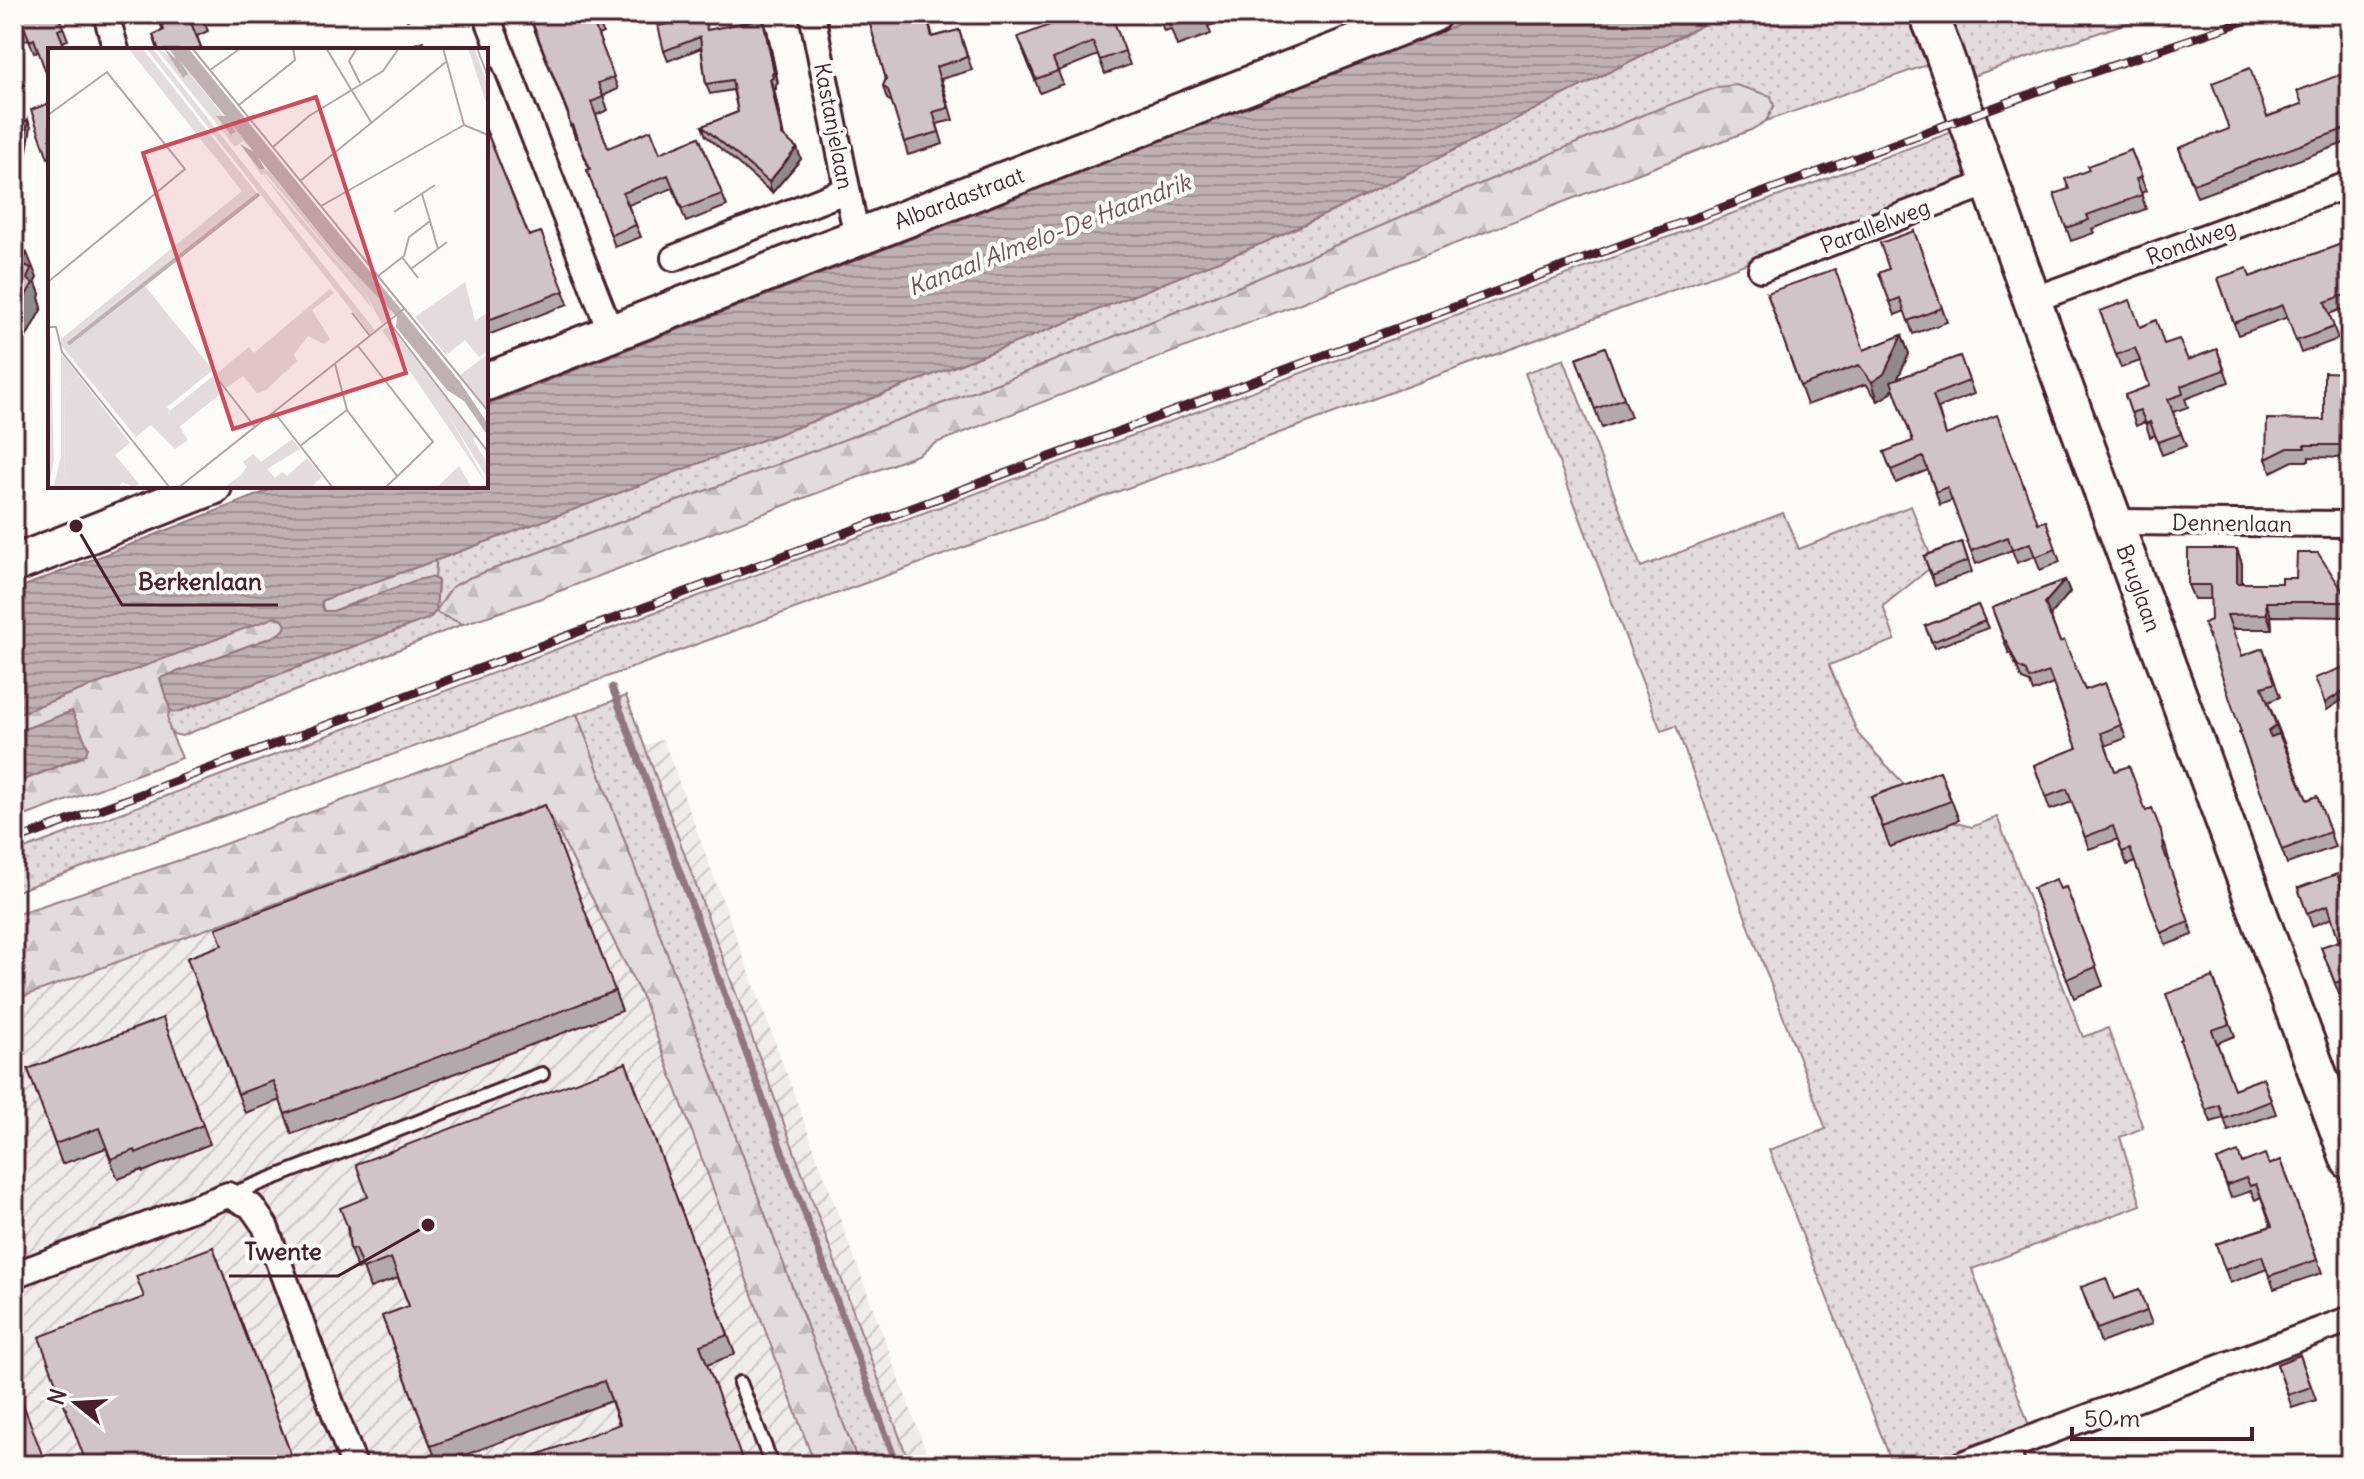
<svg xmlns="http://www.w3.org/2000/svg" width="2364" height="1479" font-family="Delius,sans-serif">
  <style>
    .industrial { fill: url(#industrial-furrows) }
    .grass { fill: url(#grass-dots); stroke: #967e82; stroke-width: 2 }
    .forest { fill: url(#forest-firs); stroke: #967e82; stroke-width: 2 }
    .water { fill: url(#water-rules); stroke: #91777b; stroke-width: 2 }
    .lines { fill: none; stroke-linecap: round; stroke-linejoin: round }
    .stream { stroke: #91777b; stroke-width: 7 }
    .lane-casing { stroke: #4a1f2b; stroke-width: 18 }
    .street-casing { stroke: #4a1f2b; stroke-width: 30 }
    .secondary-casing { stroke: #4a1f2b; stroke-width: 42 }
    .lane { stroke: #fdfcf7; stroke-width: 12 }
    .street { stroke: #fdfcf7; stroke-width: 24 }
    .secondary { stroke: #fdfcf7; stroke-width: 36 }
    .rail-casing { stroke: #4a1f2b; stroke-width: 9 }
    .rail { stroke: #fdfcf7; stroke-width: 6; stroke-dasharray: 18; stroke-linecap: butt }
    .wall { fill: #b3a9a9; stroke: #4a1f2b; stroke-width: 2 }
    .shaded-wall { fill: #928a89; stroke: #4a1f2b; stroke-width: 2 }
    .building { fill: #d0c5c4; stroke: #4a1f2b; stroke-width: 2 }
    .labels { text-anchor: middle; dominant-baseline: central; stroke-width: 8; stroke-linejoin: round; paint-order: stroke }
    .street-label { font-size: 22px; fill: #4a1f2b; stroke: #fdfcf7 }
    .water-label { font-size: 24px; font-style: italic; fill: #73525a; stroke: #fdfcf7 }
    .inset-river { fill: none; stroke: #c0b1b1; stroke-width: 4 }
    .inset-road { fill: none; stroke: #b5a4a5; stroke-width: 2 }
    .view { fill: #d1495b; fill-opacity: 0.15; stroke: #d1495b; stroke-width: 4 }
    .inset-edge { fill: none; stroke: #4a1f2b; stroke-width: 4 }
    .leader { fill: none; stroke: #4a1f2b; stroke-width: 3 }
    .callout-dot { fill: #4a1f2b; stroke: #fdfcf7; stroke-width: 3 }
    .callout-label { font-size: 24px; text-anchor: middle; font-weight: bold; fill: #4a1f2b; stroke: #fdfcf7; stroke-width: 8; stroke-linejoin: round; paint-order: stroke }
  </style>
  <defs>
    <pattern id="industrial-furrows" width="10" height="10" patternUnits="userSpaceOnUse" patternTransform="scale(2)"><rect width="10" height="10" fill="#f0ece8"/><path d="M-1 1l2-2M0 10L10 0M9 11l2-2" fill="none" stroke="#cfcac7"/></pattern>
    <pattern id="grass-dots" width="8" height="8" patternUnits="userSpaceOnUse" patternTransform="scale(2)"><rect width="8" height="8" fill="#e3dcda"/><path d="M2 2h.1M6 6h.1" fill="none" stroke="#c4bcbb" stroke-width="1.8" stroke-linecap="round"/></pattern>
    <pattern id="forest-firs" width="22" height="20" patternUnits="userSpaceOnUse" patternTransform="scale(2)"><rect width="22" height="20" fill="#e3dcda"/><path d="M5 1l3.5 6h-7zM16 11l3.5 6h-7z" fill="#c4bcbb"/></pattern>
    <pattern id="water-rules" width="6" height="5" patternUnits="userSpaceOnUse" patternTransform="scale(2)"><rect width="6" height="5" fill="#c0b1b1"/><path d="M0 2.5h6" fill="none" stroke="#9e8f90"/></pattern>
  </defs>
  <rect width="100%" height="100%" fill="#fdfcf7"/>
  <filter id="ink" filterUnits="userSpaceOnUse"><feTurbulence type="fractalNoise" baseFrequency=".0125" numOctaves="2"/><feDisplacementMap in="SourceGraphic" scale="16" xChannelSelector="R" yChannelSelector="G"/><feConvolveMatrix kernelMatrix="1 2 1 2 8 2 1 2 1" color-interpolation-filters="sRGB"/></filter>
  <g filter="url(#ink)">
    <polygon class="industrial" points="663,739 931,1465 14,1465 14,984"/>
    <g class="grass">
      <path d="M1724,14H1907L1927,65L1766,121L1774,106L1645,114L1235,288L1006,380L469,578L452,587L437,610L439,614L463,624L182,736L173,734C167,726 165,719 170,710L173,712L180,711L430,618L436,610L438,581L435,578L436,564L434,561L803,425L1025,339L1263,243L1337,209Z"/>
      <polygon points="1956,14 2153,14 1970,77 1949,20"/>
      <polygon points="1952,132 1971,182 14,892 14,853 634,620"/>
      <polygon points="1564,359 1641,567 1783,513 1799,549 1911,506 1934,565 1883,606 1895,640 1829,665 1858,734 1935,818 1972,827 1997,817 2083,1037 2108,1028 2143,1128 2120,1137 2141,1205 1972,1269 2031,1431 1933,1465 1893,1465 1769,1150 1826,1129 1748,924 1676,726 1661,731 1525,373"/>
      <polygon points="626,696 910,1465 859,1465 577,714"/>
    </g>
    <g class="forest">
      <polygon points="1736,85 1771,96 1774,106 1766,121 1751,130 936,443 917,455 528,603 463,624 439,614 436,611 452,587 469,578 1006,380 1235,288 1645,114 1718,87"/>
      <polygon points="434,561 436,563 435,578 417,580 333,611 324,611 321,608 323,600"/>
      <path d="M275,617L283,620L286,625L284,630L275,636L160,678L170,710C163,724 176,742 182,758L14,820V784L83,757L72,711L14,733V715Z"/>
      <polygon points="577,714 859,1465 815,1465 643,999 546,807 538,807 14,1000 14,915 189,857"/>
    </g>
    <g class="water">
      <polygon points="1486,14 1724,14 1337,209 1263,243 1025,339 803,425 434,561 323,600 321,603 324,611 333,611 417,580 431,577 438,581 436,611 430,618 180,711 173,712 170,710 160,678 275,636 284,630 286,625 283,620 275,617 14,715 14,590 280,486 486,486 486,405"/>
      <polygon points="72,711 88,747 86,754 14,784 14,733"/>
    </g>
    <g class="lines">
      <polyline class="stream" points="612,687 897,1465"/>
      <g class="lane-casing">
        <g id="lane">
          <polyline points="232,1194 542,1074"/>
          <polyline points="740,1383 772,1465"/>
          <polyline points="2013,1446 2018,1465"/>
        </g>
      </g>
      <g class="street-casing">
        <g id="street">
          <polyline points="106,14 116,50"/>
          <polyline points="486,14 611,333"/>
          <polyline points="812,14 857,238"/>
          <polyline points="674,258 847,190"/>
          <polyline points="1761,269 1989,183"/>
          <polyline points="2032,300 2350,184"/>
          <polyline points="2115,522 2350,524"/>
          <polyline points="14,1275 228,1195 251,1206 265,1226 354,1465"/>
          <polyline points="1960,1465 2350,1319"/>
        </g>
      </g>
      <g class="secondary-casing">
        <g id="secondary">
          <polyline points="1928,14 1943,51 2032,300 2350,1161"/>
          <polyline points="486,382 1432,14"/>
          <polyline points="14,564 213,486"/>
        </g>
      </g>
      <use href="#lane" class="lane"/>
      <use href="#street" class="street"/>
      <use href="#secondary" class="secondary"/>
      <g class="rail-casing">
        <polyline id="rail" points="14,841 1907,139 2061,83 2265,14"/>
      </g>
      <use href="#rail" class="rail"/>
    </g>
    <g class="wall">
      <polygon points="14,14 58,14 68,40 34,53 29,39 14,45"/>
      <polygon points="156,14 201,14 208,31 197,36 202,50 158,50 153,35 163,30"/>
      <polygon points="405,14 422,14 407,20"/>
      <polygon points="528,14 596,14 603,33 598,35 618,89 603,96 608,110 596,115 608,148 660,153 699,137 727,206 686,222 673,188 628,205 641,237 615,247 587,170 589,169 577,138 575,138 568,115"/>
      <polygon points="867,14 927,14 933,37 959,30 972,70 941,79 953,120 937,124 943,144 908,155 892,102 887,99 883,86 886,79"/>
      <polygon points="1111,14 1130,65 1105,74 1098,55 1058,71 1063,84 1040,93 1023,50 1095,15"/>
      <polygon points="1158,14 1211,14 1214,24 1208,26 1211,34 1177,46 1171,29 1164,31"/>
      <polygon points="763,19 767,30 778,83 776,84 776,89 774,89 784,137 797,148 801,159 772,193 706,136 702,126 738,112 733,90 710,94 706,84 701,48 668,61 664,51 709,30"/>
      <polygon points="2350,87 2350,141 2197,197 2179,148"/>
      <polygon points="486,130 529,236 541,232 568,304 488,335 486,329"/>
      <polygon points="2131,150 2146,191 2141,193 2146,209 2092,229 2094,233 2071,241 2054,194 2069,189 2089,170"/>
      <polygon points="14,231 20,248 37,278 35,281 40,294 39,298 42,308 19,350 14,347"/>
      <polygon points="1914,231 1947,322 1913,334 1905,311 1895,315 1879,273 1889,269"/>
      <polygon points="2350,241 2350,306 2329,314 2338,339 2301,353 2288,317 2238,335 2218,278 2250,277"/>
      <polygon points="1767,293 1864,350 1902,335 1909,354 1897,379 1960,356 1974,394 1938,408 1946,435 2038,523 2046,521 2060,562 2040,570 2035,556 2017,563 2012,550 1976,564 1952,500 1940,505 1928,470 1896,483 1884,452 1913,441 1893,387 1891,393 1878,401 1866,384 1807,405"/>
      <polygon points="2100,311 2140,327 2188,360 2217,349 2229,382 2185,399 2188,407 2173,412 2186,446 2162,455 2155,435 2150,437 2145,422 2136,426 2125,395 2150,386 2140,361 2121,368"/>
      <polygon points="1605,347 1631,417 1602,428 1576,358"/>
      <polygon points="2350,373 2350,458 2309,457 2309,461 2293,461 2271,472 2266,459 2324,420"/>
      <polygon points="1962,542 1972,572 1935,586 1924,556"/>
      <polygon points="2237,549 2242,564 2242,583 2350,602 2350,617 2271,616 2272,629 2232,629 2242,656 2263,648 2280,697 2268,702 2307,800 2317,796 2335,847 2287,864 2239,732 2241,732 2211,620 2211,599 2194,599 2188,585"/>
      <polygon points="2065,580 2070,592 2050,615 2060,642 2085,690 2105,683 2126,738 2105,746 2115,771 2146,811 2165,844 2169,860 2167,860 2193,935 2166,945 2135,862 2127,865 2118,839 2089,849 2072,802 2050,810 2034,765 2077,748 2053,684 2033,692 2030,683 2022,680 2011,654 2009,654 1992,608"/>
      <polygon points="1978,605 1988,628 1934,648 1925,626"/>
      <polygon points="1940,771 1959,820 1890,847 1871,797"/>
      <polygon points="545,805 622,1011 292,1134 280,1100 245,1113 187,958 222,945"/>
      <polygon points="2066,887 2103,986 2074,998 2033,888 2060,889"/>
      <polygon points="2298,888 2350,910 2350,993 2340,997 2321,947 2339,941 2332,918 2312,926"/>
      <polygon points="2213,977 2235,1036 2217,1043 2234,1089 2263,1078 2276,1114 2228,1131 2224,1118 2211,1122 2180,1040 2182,1039"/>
      <polygon points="163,1018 210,1144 143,1172 142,1170 118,1179 106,1148 62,1164 28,1069"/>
      <polygon points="626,1063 735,1354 707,1365 619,1424 611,1401 438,1465 382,1316 409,1306 398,1278 370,1288 363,1268 357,1269 350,1249 347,1227 368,1197"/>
      <polygon points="2217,1160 2269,1165 2281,1160 2322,1273 2274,1289 2267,1269 2230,1283 2216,1244 2271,1226 2261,1197 2255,1200 2251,1191 2231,1198"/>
      <polygon points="213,1247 295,1465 87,1465 144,1298"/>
      <polygon points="2081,1287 2114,1299 2139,1290 2152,1324 2101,1343"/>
      <polygon points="2300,1355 2316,1400 2292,1408 2277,1364"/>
    </g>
    <g class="shaded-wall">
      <polygon points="763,19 767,30 778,83 774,73"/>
      <polygon points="770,79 774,89 785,146 782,135"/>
      <polygon points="28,120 31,127 18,204 16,197"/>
      <polygon points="797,148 801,159 772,193 769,182"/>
      <polygon points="14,231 23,260 27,253 37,278 35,281 40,294 39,298 42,308 19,350 14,336"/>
      <polygon points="1902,335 1909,354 1891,393 1878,401 1872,382"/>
      <polygon points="2237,549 2242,564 2242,598 2237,583"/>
      <polygon points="2065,580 2070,592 2050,616 2045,603"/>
      <polygon points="2266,602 2271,616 2272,629 2267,614"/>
      <polygon points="2350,686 2350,695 2327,710 2325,703"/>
      <polygon points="2276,725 2282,740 2273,746 2268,731"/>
    </g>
    <g class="building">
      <polygon points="14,14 58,14 63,28 58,30 66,50 50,50 50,84 34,39 30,41 24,27 14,31"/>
      <polygon points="157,14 201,14 203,18 191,23 201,47 194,50 159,50 153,35 164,30"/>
      <polygon points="529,14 596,14 599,20 593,22 614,77 598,83 603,97 591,102 608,148 651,130 660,153 699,137 722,194 682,209 668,175 623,193 636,225 611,235 587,170 590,169 572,125 570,126 568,113"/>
      <polygon points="867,14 926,14 932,37 959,30 967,57 936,67 948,108 933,112 939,132 904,142 888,90 883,86 886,79"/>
      <polygon points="1048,14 1094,14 1095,15 1111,14 1125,51 1100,60 1093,42 1053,59 1058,71 1036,79 1018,37 1050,25 1046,15"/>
      <polygon points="1165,14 1204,14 1170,26"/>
      <polygon points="704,16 707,30 763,19 774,73 772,73 773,78 770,79 782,135 797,148 769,182 702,126 738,112 732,80 706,84 700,37 664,51 658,26"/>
      <polygon points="423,41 427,50 399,50"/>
      <polygon points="449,45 451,50 436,50"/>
      <polygon points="2250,68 2267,117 2302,104 2297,91 2339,75 2344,89 2350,87 2350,127 2193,184 2179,148 2229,129 2212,83"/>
      <polygon points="50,103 50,157 48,158 31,110"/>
      <polygon points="28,120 16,197 14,191 14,126"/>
      <polygon points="486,130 529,236 541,232 564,291 486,321"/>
      <polygon points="2131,150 2142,177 2136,179 2142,195 2087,215 2089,220 2066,228 2054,194 2069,189 2065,179 2089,170 2087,166"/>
      <polygon points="1914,231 1942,308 1908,321 1900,298 1890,302 1879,273 1889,269 1880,243"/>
      <polygon points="14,236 17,247 27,253 21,263 31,268 27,279 33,283 14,316"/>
      <polygon points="2350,241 2350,293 2325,302 2334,327 2296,341 2283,305 2234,323 2218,278 2247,268 2250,277"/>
      <polygon points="1835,269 1864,350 1902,335 1884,374 1872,382 1859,365 1800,386 1767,293"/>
      <polygon points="2130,300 2140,327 2156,320 2164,344 2179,339 2188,360 2217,349 2224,370 2181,386 2183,394 2168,399 2181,434 2158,442 2150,422 2146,424 2140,410 2131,413 2125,395 2150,386 2135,348 2116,355 2100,311"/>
      <polygon points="1605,347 1624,398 1595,409 1576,358"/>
      <polygon points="1960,356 1969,381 1933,395 1946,435 1997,415 2038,523 2046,521 2056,549 2035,557 2030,543 2012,550 2008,537 1971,551 1947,487 1936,492 1923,457 1891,470 1884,452 1913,441 1891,381"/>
      <polygon points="2324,372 2350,373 2350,445 2304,445 2305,448 2288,448 2266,459 2267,419 2324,420"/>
      <polygon points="1962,542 1968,561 1931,575 1924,556"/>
      <polygon points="2188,549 2237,549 2237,583 2282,583 2282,578 2296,578 2297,553 2318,553 2350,602 2266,602 2267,614 2227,615 2242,656 2263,648 2275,683 2262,687 2276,725 2268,731 2271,737 2279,734 2307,800 2317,796 2330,832 2282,850 2239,732 2241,732 2204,623 2211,620 2210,585 2188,585"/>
      <polygon points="2065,580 2045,603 2060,642 2064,640 2085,690 2105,683 2121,725 2101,733 2115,771 2129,766 2146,811 2152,808 2161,831 2164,847 2163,848 2189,922 2161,933 2130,849 2122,852 2113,826 2085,837 2067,789 2046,797 2034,765 2077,748 2049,672 2029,679 2026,671 2018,667 2006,641 2005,642 1992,608"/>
      <polygon points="1978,605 1985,621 1932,642 1925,626"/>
      <polygon points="2350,665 2350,686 2325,703 2315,678"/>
      <polygon points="1940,771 1951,801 1883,827 1871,797"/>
      <polygon points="545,805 615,991 285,1114 273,1081 238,1094 187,958 222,945 216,928"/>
      <polygon points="2337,874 2350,910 2350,982 2349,978 2335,983 2321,947 2339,941 2328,905 2307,913 2298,888"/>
      <polygon points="2056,879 2060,889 2066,887 2096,967 2067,979 2033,888"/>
      <polygon points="2213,977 2230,1024 2212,1030 2234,1089 2263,1078 2271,1101 2224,1119 2219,1105 2206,1110 2180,1040 2182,1039 2166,994"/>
      <polygon points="163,1018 203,1125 136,1153 135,1150 111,1159 99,1128 55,1144 28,1069"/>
      <polygon points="626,1063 728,1335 700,1345 744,1465 510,1465 620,1424 604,1381 431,1446 382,1316 409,1306 391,1258 363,1269 355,1249 350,1249 348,1228 340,1208 368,1197 356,1164"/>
      <polygon points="2238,1152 2242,1163 2265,1154 2269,1165 2281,1160 2317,1260 2269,1276 2262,1256 2225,1270 2216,1244 2272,1226 2256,1184 2250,1186 2246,1178 2227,1185 2217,1160"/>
      <polygon points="213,1247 291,1455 264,1465 87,1465 39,1337 144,1297 136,1276"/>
      <polygon points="2106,1278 2114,1299 2139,1290 2147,1311 2097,1329 2081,1287"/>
      <polygon points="2300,1355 2311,1387 2288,1395 2277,1364"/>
      <polygon points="2350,1358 2350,1384 2341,1361"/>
      <polygon points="14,1380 46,1465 14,1465"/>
    </g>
  </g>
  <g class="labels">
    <g class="street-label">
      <text transform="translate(834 126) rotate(79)">Kastanjelaan</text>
      <text transform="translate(959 198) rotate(-21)">Albardastraat</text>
      <text transform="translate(1875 226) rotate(-21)">Parallelweg</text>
      <text transform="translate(2191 242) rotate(-20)">Rondweg</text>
      <text transform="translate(2232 523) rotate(1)">Dennenlaan</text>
      <text transform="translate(2139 588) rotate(70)">Bruglaan</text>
    </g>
    <g class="water-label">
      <text transform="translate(1049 234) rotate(-21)">Kanaal Almelo-De Haandrik</text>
    </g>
  </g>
  <g transform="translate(48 48)">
    <rect width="440" height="440" fill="#fdfcf7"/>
    <path d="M98,0H104L315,267L327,282L322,286ZM192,96L212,122L219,121L288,206L346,266L334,276L317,245L218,126L213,127ZM207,143L211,148L97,238L165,322L119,359L140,392L127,401L103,377L88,389L13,297ZM417,234L427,273L440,264V303L431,309L417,292L398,307L367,269ZM282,241L286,245L264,262L282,291L276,296L260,288L246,306L249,313L218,342L209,345L195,328L178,340L167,327L201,299L206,305ZM342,278L428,388L425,391L439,416L399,365L440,438L334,282ZM2,279L6,412L0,440V281ZM440,306V361L412,327ZM31,328L82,395L67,407L91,436L86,440L75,434L70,439L16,440L17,341ZM244,391L252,401L219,421L227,430L234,424L239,428L259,410L274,429L262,440L178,438L193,427L199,419L195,414L205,406L213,414ZM411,418L424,440H388Z" fill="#e3dcda"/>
    <path d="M80,0H94L207,143L13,297V291L194,143ZM108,0L133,15L178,71L168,69L184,87L188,84L182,74L207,105L195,93L187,99ZM420,0H426L440,37V61ZM213,123L317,245L324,260L250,173ZM13,305L31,328L17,341L16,440H5L13,408ZM401,362L440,415V431L398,364Z" fill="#e3dcda"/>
    <path d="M165,328L176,343L130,380L119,365Z" fill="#e3dcda"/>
    <path d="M116,0L128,11L121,0H140L412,334L440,376V388L416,353L399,342L348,279L349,269L288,206L210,109L217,121L212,122L192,96L206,104L181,73L188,84L183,87L168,68H177L132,13L140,26L135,30Z" fill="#c0b1b1"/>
    <path class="inset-river" d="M20,296L211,146"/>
    <path class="inset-road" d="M144,0L440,363M278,0L323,74M309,0L301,13L312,35M395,0L416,77M429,0L440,29M162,22L193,0M191,57L247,12L245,0M0,67L59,24L137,121L0,234M416,77L440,87M225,99L261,68L335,23L351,0M252,133L398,14M273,158L416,77M346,164L387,137M382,173L390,201M354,209L370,230M363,221L399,194M330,228L356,208L361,189L382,173L374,146M304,265L322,288M341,274L440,404M0,279H8L14,304L122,440M0,292V423M310,298L385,394L337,440M287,316L299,362L349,428M169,330L207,379M226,364L285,440M252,398L299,362M130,440L357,260"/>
    <path class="view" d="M268,49L358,325L185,381L95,105Z"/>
    <rect width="440" height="440" class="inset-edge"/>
  </g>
  <path class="leader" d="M76 526L122 605H278M428 1225L338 1276H229"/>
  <g class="callout-dot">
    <circle cx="76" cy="526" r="8"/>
    <circle cx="428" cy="1225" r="8"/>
  </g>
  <g class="callout-label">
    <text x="200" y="590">Berkenlaan</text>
    <text x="283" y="1260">Twente</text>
  </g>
  <rect width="2364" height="1479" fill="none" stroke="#fdfcf7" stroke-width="48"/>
  <rect x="24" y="24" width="2316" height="1431" fill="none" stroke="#4a1f2b" stroke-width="3" filter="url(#ink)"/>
  <g transform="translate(76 1403) rotate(288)" stroke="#fdfcf7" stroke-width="6" paint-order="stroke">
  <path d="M0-6L14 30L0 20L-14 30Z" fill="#4a1f2b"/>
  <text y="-12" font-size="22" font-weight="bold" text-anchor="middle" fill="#4a1f2b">N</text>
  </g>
  <path d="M2072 1427v12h180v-12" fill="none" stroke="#4a1f2b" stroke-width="4"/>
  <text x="2084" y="1427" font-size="24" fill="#4a1f2b" stroke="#fdfcf7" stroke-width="6" paint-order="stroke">50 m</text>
</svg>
